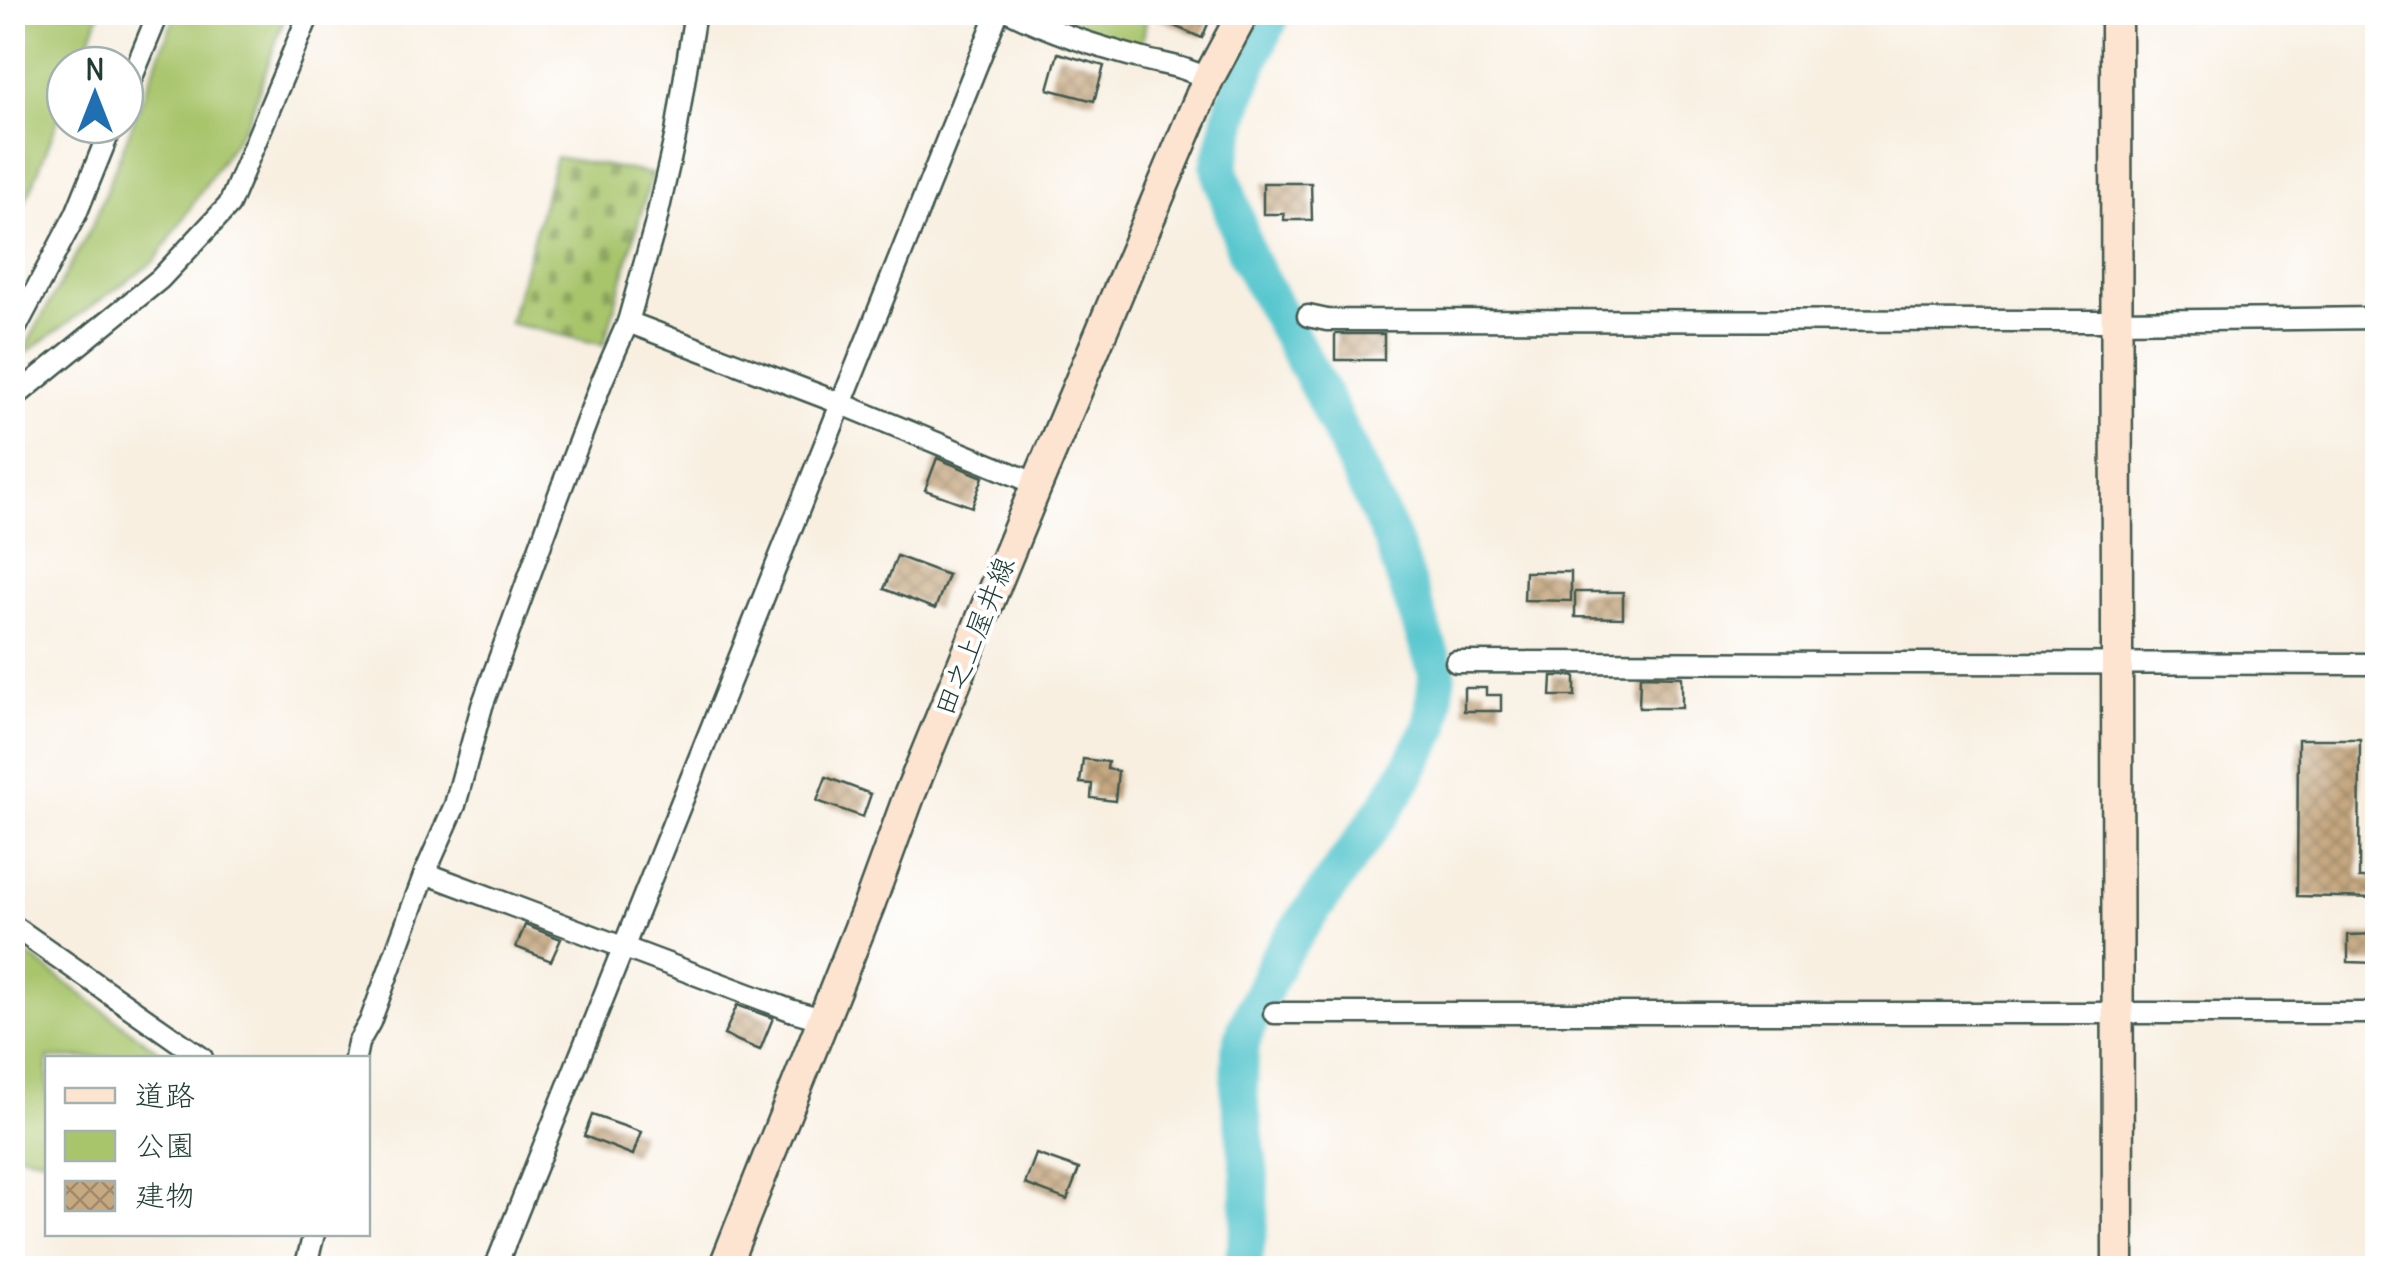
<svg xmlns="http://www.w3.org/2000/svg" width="2390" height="1281" font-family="Delius,'Klee One',sans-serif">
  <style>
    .green { fill: #a8c56c; stroke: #648150; stroke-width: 2.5 }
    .cemetery { fill: url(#cemetery-stones); stroke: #648150; stroke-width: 2.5 }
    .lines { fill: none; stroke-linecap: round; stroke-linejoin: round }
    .river { stroke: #5ac7cf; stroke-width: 38 }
    .building { fill: url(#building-cross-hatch) }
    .street-casing { stroke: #40584e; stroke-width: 25 }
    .secondary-casing { stroke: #40584e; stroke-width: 35 }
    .street { stroke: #fff; stroke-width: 20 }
    .secondary { stroke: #fde4d1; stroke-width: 30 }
    .labels { text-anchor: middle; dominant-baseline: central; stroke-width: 8; stroke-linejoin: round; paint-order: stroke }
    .street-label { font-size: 28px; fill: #1f3d34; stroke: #fff }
  </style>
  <defs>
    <pattern id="cemetery-stones" width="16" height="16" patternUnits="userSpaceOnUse" patternTransform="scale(2.5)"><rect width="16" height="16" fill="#a8c56c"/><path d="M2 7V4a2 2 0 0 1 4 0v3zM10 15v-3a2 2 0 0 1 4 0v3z" fill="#88a15a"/></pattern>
    <pattern id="building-cross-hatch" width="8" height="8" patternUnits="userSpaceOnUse" patternTransform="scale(2.5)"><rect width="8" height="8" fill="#c6a881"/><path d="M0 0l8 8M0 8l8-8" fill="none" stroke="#a08a6a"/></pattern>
  </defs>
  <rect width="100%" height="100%" fill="#fff"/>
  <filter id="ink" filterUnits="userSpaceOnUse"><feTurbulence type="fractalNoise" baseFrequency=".01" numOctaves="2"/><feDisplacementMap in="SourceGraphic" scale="20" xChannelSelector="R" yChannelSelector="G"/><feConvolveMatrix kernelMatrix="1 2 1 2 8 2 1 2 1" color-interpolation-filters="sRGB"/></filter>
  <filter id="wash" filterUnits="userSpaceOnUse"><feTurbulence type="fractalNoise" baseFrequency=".0048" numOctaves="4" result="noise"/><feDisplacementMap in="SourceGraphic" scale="40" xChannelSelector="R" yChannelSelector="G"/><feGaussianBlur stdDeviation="2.25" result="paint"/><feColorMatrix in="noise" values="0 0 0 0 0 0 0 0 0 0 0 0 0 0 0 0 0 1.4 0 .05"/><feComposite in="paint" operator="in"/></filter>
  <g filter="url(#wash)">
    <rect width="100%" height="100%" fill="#f8efe1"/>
    <g class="green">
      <polygon points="13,12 100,13 80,65 65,65 65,102 32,187 13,223"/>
      <polygon points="176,13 286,13 249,119 155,261 20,357 93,224"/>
      <polygon points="1062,13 1147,13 1141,52 1057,27"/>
      <polygon points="12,943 168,1058 48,1058 47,1159 13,1153"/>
    </g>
    <polygon class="cemetery" points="556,157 652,174 604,345 509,323"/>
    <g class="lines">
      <polyline class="river" points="1242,1268 1249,1228 1250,1174 1239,1093 1240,1050 1246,1028 1278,958 1388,804 1410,768 1432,726 1437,672 1391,538 1321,392 1247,256 1219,167 1235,102 1252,56 1273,12"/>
    </g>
    <g id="blocks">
      <g class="building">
        <polygon points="1142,12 1213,12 1202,38"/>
        <polygon points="1058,53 1104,66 1094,101 1048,89"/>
        <polygon points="1263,183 1311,183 1312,220 1284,220 1284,214 1263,214"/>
        <rect x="1335" y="334" width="49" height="26"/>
        <polygon points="937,458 983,477 972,507 925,490"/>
        <polygon points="897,556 948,575 935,609 884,589"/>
        <polygon points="1525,572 1571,572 1571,601 1524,600"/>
        <polygon points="1575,592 1623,592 1623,618 1575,617"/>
        <polygon points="1552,676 1575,676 1575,696 1551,696"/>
        <polygon points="1640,676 1682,677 1682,708 1639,708"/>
        <polygon points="1464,688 1486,688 1486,695 1501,695 1501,711 1464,711"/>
        <polygon points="2298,739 2360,739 2359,878 2378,878 2378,898 2297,896"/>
        <polygon points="1083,759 1108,762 1107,769 1118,771 1115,801 1091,798 1092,784 1080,783"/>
        <polygon points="826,777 871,794 863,817 817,801"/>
        <polygon points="525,925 561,939 551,961 516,947"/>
        <polygon points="2378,934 2376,963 2348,962 2348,935"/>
        <polygon points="737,1005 773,1018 760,1050 724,1035"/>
        <polygon points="592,1115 641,1132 633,1155 584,1136"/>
        <polygon points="1036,1154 1079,1169 1067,1200 1025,1184"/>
      </g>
    </g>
  </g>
  <g filter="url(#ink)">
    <use href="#blocks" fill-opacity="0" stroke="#40584e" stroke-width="2.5"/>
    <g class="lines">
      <g class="street-casing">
        <g id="street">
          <path d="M1011,12C1055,34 1101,48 1147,60C1172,66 1185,67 1208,79"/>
          <polyline points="125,94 159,12"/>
          <polyline points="1308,316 1327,320 2114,321 2378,318"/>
          <polyline points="628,322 842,404 1037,484"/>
          <polyline points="12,335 76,214 112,125"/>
          <polyline points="12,399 160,279 229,205 310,12"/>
          <polyline points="1456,662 2378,664"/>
          <polyline points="425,873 793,1011 822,1019"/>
          <polyline points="12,925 202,1058"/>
          <polyline points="1274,1013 2378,1013"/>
          <polyline points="355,1058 358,1043 370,1022 425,873 455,805 482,706 558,497 602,381 628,322 655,226 676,133 695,12"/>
          <polyline points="305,1268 314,1234"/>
          <polyline points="495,1268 998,12"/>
        </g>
      </g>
      <g class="secondary-casing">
        <g id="secondary">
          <path d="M2116,12C2113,431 2118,850 2118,1268"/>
          <polyline points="724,1268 869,905 909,796 1037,484 1208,79 1244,12"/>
        </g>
      </g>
      <use href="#street" class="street"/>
      <use href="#secondary" class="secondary"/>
    </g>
  </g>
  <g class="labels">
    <g class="street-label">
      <text transform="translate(974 636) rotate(-68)">田之上屋井線</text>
    </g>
  </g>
  <rect width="2390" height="1281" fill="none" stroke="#fff" stroke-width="50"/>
  <rect x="45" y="1056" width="325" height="180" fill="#ffffff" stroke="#a5b1ae" stroke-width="2.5"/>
  <rect x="65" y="1088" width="50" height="15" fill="#fde4d1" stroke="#a5b1ae" stroke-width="2.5"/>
  <text x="135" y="1106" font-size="30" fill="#1f3d34">道路</text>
  <rect x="65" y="1131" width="50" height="30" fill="#a8c56c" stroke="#a5b1ae" stroke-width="2.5"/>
  <text x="135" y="1156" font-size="30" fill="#1f3d34">公園</text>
  <rect x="65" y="1181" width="50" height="30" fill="url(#building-cross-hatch)" stroke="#a5b1ae" stroke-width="2.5"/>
  <text x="135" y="1206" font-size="30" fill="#1f3d34">建物</text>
  <g transform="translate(95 95)"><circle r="48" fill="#ffffff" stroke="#a5b1ae" stroke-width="2.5"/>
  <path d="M0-8L18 38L0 25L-18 38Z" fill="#1f6fb2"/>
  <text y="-15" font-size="28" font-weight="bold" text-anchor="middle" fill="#1f3d34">N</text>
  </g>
</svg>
